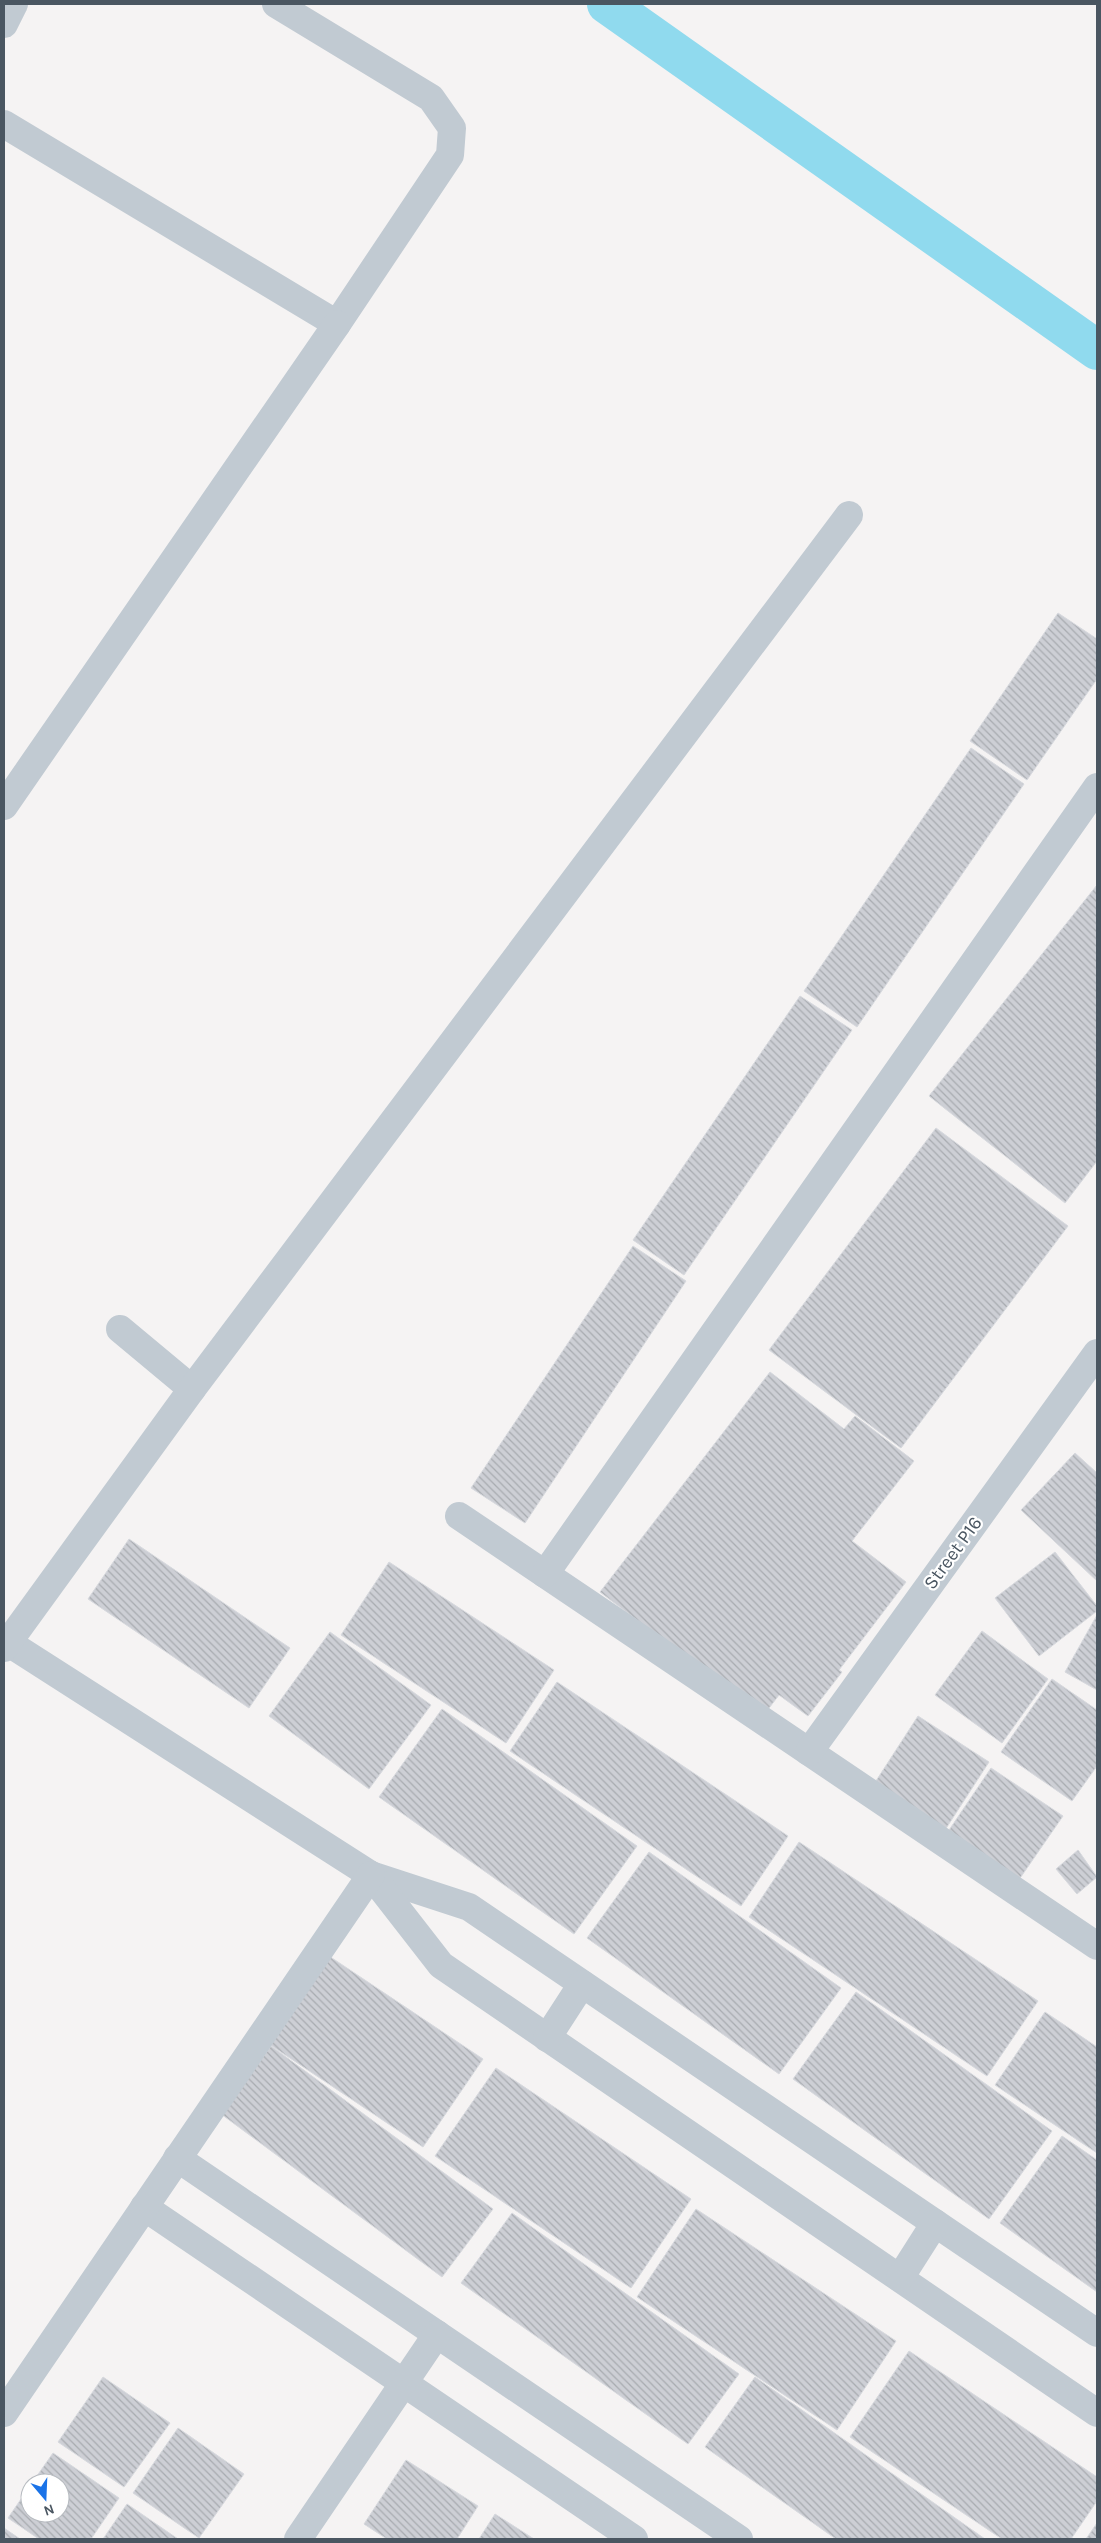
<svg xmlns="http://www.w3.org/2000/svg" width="1101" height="2543" font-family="Karla,sans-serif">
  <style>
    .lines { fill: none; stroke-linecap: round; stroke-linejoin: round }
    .canal { stroke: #90daee; stroke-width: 40 }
    .building { fill: url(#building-back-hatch); stroke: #d7d9de }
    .minor { stroke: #c1cad2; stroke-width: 28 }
    .labels { text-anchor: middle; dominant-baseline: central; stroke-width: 4.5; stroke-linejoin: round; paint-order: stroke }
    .street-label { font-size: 19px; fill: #4a5661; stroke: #fff }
  </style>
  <defs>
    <pattern id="building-back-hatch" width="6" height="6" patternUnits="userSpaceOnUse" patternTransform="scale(1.25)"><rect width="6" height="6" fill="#cdcfd5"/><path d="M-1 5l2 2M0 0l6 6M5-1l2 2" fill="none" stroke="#a8abb0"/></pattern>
  </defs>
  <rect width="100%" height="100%" fill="#f5f3f3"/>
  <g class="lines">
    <polyline class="canal" points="607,4 1097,350"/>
  </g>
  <g class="building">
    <polygon points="1058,613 1097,639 1097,679 1027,780 970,741"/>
    <polygon points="971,748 1024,784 857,1027 804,991"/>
    <polygon points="1097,885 1097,1161 1065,1203 929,1096"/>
    <polygon points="800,996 852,1030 684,1275 633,1240"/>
    <polygon points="936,1128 1068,1226 901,1448 769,1350"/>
    <polygon points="633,1246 686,1281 525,1523 471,1488"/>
    <polygon points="770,1372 844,1429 855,1416 914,1461 852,1541 906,1582 839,1670 842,1672 808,1716 779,1695 763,1716 600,1592"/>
    <polygon points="1075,1453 1097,1473 1097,1581 1021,1510"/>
    <polygon points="129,1539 290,1648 249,1708 88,1599"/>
    <polygon points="1055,1552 1097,1606 1097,1611 1039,1656 995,1598"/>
    <polygon points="389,1562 554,1670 506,1743 341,1635"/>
    <polygon points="1097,1615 1097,1690 1065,1672"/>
    <polygon points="982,1631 1048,1679 1002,1743 935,1695"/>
    <polygon points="330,1632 431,1705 369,1789 269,1716"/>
    <polygon points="1052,1679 1097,1710 1097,1766 1072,1801 1001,1752"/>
    <polygon points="557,1682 788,1836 741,1906 510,1751"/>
    <polygon points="442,1709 637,1846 574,1934 379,1797"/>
    <polygon points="918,1716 989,1762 945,1830 874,1784"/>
    <polygon points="991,1768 1063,1816 1016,1884 945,1836"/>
    <polygon points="799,1842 1038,2001 987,2076 749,1917"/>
    <polygon points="1078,1850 1097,1877 1077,1894 1056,1869"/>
    <polygon points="649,1852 841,1988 779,2074 587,1938"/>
    <polygon points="326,1954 483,2059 423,2147 266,2042"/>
    <polygon points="856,1992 1052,2131 989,2219 793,2079"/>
    <polygon points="1045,2012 1097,2047 1097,2153 995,2085"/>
    <polygon points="271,2046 493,2209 442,2277 221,2114"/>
    <polygon points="496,2068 691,2199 631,2288 435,2156"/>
    <polygon points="1062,2136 1097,2160 1097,2292 1000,2223"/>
    <polygon points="696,2209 896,2341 837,2430 637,2297"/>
    <polygon points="512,2213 739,2374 688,2444 461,2283"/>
    <polygon points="909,2351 1097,2477 1097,2501 1071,2539 1002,2539 850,2437"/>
    <polygon points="103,2377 170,2423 124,2487 58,2442"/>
    <polygon points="755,2377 985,2539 836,2539 705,2447"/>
    <polygon points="178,2428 244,2474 199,2538 133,2493"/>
    <polygon points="53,2453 119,2498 91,2539 39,2539 8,2518 30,2486 30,2513 60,2513 60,2483 32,2483"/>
    <polygon points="406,2460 478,2506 457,2539 387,2539 364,2524"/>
    <polygon points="127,2504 178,2539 103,2539"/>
    <polygon points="495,2514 534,2539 479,2539"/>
    <polygon points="1097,2523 1097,2539 1086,2539"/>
    <polygon points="4,2528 20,2539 4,2539"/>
  </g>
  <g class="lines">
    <g class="minor">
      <polyline points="4,24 14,4"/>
      <polyline points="4,124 337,324 450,155 452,128 431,98 276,4"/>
      <polyline points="4,806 337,324"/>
      <polyline points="120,1329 192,1389"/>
      <polyline points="459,1516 1097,1946"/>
      <polyline points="545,1574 1097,787"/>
      <polyline points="4,1640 371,1875 469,1907 1097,2333"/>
      <polyline points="4,1648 192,1389 849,515"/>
      <polyline points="809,1752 1097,1353"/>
      <polyline points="371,1875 441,1965 1097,2413"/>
      <polyline points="547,2038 582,1984"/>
      <polyline points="177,2158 739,2539"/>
      <polyline points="144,2207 634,2539"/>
      <polyline points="900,2278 935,2223"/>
      <polyline points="4,2413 371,1875"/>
      <polyline points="298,2539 437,2334"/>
    </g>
  </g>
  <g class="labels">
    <g class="street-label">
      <text transform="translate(953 1553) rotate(-54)">Street P16</text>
    </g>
  </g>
  <rect width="1101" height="2543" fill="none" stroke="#4a5661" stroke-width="10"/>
  <g transform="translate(45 2498) rotate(161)"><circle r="24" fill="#ffffff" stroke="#b7bbc0"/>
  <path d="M0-4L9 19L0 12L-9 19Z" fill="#1a73e8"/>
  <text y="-8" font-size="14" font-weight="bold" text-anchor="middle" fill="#4a5661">N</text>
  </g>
</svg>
